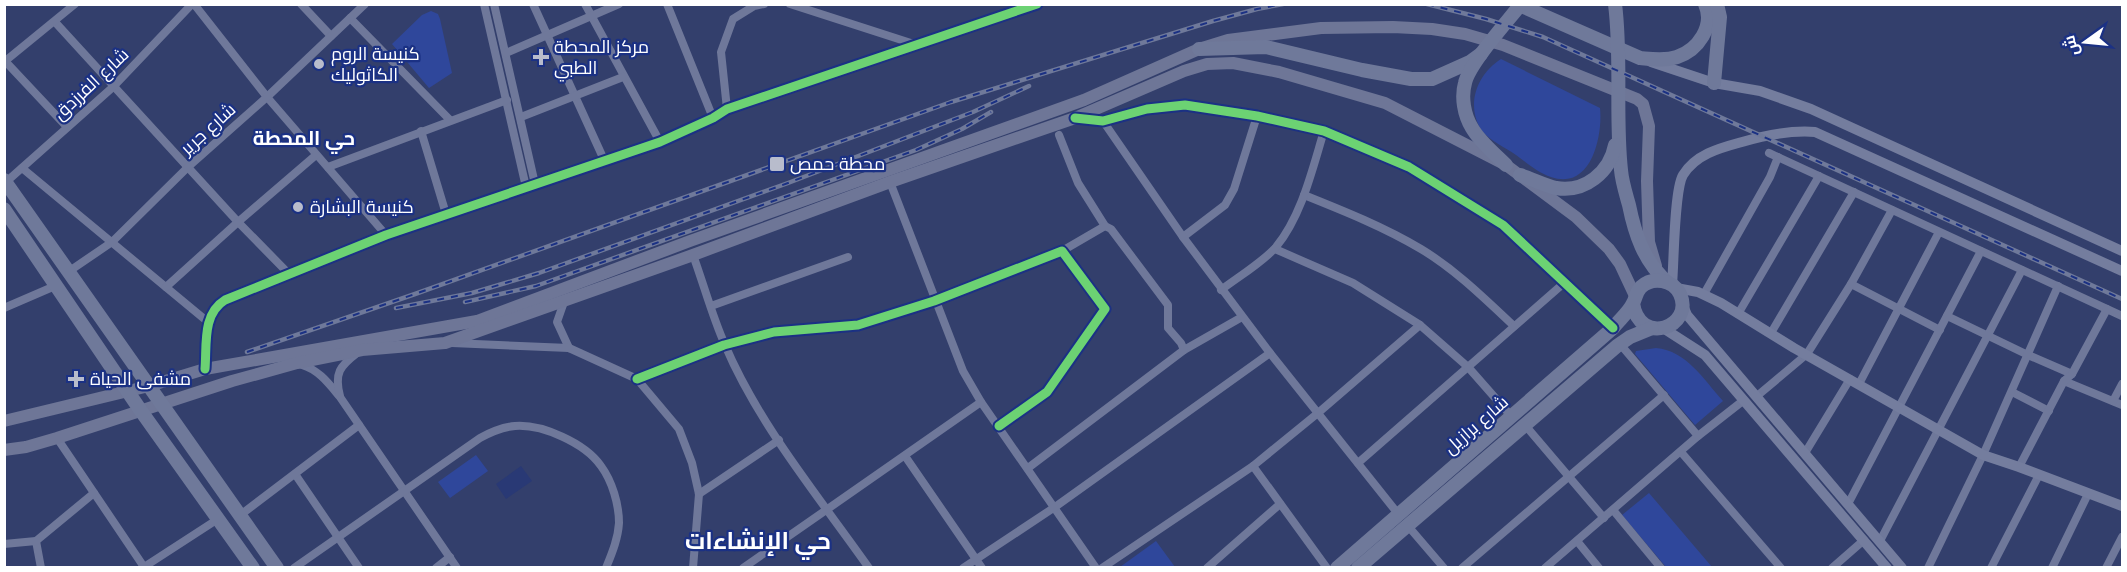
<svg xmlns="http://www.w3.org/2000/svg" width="2127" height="572" font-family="'DM Sans',Cairo,sans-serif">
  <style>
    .green { fill: #2f479b }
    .water { fill: #293975 }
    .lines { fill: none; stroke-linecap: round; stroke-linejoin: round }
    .street { stroke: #6f789a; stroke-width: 8 }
    .secondary { stroke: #747d9e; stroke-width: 10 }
    .primary { stroke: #6e7697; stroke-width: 12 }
    .highway { stroke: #6f799a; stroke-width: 14 }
    .rail-casing { stroke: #6f799a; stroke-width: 4.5 }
    .rail { stroke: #1b3184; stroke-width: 2; stroke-dasharray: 7; stroke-linecap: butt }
    .cycleway-casing { stroke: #1b3184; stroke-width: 13 }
    .cycleway { stroke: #6cd273; stroke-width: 9 }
    .poi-dot { fill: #b8bccc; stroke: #1b3184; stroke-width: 2 }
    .labels { text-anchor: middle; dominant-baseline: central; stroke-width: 4.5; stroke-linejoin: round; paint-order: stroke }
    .poi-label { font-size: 18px; fill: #fff; stroke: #1b3184; text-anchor: start }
    .street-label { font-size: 18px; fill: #fff; stroke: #1b3184 }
    .neighbourhood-label { font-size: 20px; font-weight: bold; fill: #fff; stroke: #1b3184 }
    .district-label { font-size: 24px; font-weight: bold; fill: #fff; stroke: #1b3184 }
  </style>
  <rect width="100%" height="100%" fill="#333f6c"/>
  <g class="green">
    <polygon points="431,11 438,14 440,19 452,73 429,88 392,44 422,15"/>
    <path d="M1501,59L1600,108C1603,136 1591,191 1551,177C1538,173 1527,163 1516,155C1506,148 1489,140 1482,131C1465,105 1477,74 1501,59Z"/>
    <path d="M1656,348C1687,351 1703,379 1723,401L1695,425L1635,354L1636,351Z"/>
    <polygon points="476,455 488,471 450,498 438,482"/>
    <polygon points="1649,493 1712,567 1666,567 1622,515"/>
    <polygon points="1156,541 1175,567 1120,567"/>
  </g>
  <polygon class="water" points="521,466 532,481 506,499 496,484"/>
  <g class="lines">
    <g class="street">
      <polyline points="194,4 267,97 386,235"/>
      <polyline points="301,4 331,36"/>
      <polyline points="484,4 526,187"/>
      <polyline points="494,4 535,184"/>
      <polyline points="533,4 605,162"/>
      <polyline points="585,4 660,142"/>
      <polyline points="667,4 713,118"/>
      <polyline points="790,4 914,44"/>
      <polyline points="350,18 450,120"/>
      <polyline points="55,22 238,222 290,275"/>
      <polyline points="506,53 619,4"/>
      <polyline points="5,61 67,127"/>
      <polyline points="4,62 75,4"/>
      <polyline points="727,109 721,52 733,19 754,6 764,4"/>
      <polyline points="521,117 623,77"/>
      <polyline points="1079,118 1103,121 1147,109 1185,105 1257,116 1324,131 1409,167 1503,225 1613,328"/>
      <polyline points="421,131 446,214"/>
      <polyline points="1059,135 1078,183 1105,226"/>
      <polyline points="1769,153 2122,316"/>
      <polyline points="328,167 507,100"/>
      <polyline points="22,168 208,322"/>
      <polyline points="6,182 113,87 192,4"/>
      <polyline points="890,182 963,371 981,402 1096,568"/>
      <path d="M1304,195C1344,211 1384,227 1421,249C1456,270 1485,299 1514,326"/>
      <polyline points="1183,237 1225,205 1234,189 1257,116"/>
      <polyline points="1275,249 1353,283 1420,325"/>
      <path d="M693,255C704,285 712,316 725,345C759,425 819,497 869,568"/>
      <polyline points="68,272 112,242 188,167 267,97 365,4"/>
      <polyline points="1851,284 1940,330"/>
      <polyline points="166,287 238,222 316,155"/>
      <path d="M1221,290C1238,277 1263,262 1276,247C1302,215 1312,170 1324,131"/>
      <polyline points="1704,294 1770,177 1778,157"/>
      <polyline points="564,302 557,322 569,348"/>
      <polyline points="711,306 848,257"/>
      <polyline points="4,308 55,286"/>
      <polyline points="1738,314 1819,176"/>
      <polyline points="1947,316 2028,355 2072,374"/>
      <polyline points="1771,333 1854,192"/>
      <polyline points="452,343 569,348 637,379 679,429 692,463 699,494 693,568"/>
      <polyline points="1620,344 1698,436"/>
      <polyline points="1184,350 1242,317"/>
      <polyline points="1270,353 1399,515"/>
      <path d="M302,365C319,370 329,384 340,397L457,568"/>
      <path d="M205,369C207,345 202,314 225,300L386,235L660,142L713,118L727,109L1037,4"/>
      <polyline points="637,379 724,345 774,332 858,325 934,301 1062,251 1105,309 1047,392 999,426"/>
      <polyline points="2064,381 2122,405"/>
      <polyline points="1859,384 1939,232"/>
      <polyline points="2012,392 2049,411"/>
      <path d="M340,396C334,373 340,366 357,353"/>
      <polyline points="1757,396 1807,354 1851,284 1892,210"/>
      <polyline points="2113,401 2122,384"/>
      <polyline points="1525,425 1604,518"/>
      <polyline points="57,438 144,567 218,519"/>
      <polyline points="1681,452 1781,568"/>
      <polyline points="1805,453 1850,379"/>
      <polyline points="905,456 982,568"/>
      <polyline points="1358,463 1564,283"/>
      <polyline points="2019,467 2064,381 2072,374 2107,309"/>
      <polyline points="1028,468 1184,350 1181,343 1168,328 1168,305 1111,229 1105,226 1062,251"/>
      <polyline points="295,474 359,568"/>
      <polyline points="699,494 779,440"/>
      <polyline points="1848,504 1981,251"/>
      <polyline points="1613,510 1661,568"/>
      <polyline points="239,516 359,425"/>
      <polyline points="1408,526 1444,568"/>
      <polyline points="36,541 41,568"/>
      <polyline points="1577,541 1599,568"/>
      <polyline points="1880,541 2022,270"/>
      <polyline points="4,544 36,541 94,493"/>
      <path d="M294,568L480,438C491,432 503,427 515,426C542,424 585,443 601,466C612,481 619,504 619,523C618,539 612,553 606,568"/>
      <polyline points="436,568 450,557"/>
      <polyline points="743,568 981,402"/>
      <polyline points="963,568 1055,507 1270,353 1183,237 1103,121"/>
      <polyline points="1102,568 1253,466"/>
      <polyline points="1207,568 1280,504"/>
      <polyline points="1327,568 1253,466 1318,413 1420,325 1468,367 1512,417"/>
      <polyline points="1462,568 1664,395"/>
      <polyline points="1545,568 1698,436 1744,400"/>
      <polyline points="1832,568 1864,540"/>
      <polyline points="1928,568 1983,455 2058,286"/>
      <polyline points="1991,568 2039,475"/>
      <polyline points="2052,568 2088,494"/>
      <polyline points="2106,568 2122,537"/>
    </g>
    <g class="secondary">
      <polyline points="1651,62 1714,83 1760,91 1811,109 2122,251"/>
      <path d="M1672,285C1674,263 1674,190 1683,175C1696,154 1720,148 1742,142C1766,135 1790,130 1815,132L2122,271"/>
      <polyline points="1676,288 1698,292 1721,303 1794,348 1983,455 2019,467 2122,506"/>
      <polyline points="1682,303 1687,315 1902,568"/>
      <polyline points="1663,328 1705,355 1887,568"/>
    </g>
    <g class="primary">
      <polyline points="4,421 149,386 205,369 477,321 690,241 1084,100 1199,49 1228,40 1321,28 1393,27 1432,29 1465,34 1503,45 1637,99 1643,104 1649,126 1647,181 1649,242 1656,266"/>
      <polyline points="4,450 26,447 57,438 232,381 297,363 362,350 445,343 693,255 890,182 1075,118 1184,71 1207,64 1233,63 1279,72 1385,103 1506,165 1576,217 1609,249 1620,264 1635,296"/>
    </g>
    <g class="highway">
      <path d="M1517,4L1640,58C1652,59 1665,61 1677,57C1698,50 1715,26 1705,4"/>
      <path d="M1615,4C1622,59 1615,115 1621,170C1622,182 1626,194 1629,205C1635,235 1644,261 1667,282"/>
      <polyline points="1199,49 1266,47 1362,70 1411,79 1432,79 1470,62 1481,54"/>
      <polyline points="1714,83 1720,17 1717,4"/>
      <path d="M1506,165C1494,153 1480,142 1472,128C1464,115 1461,97 1465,83C1469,64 1507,22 1521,4"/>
      <path d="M1520,175C1532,179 1544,185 1556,188C1585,193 1610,172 1615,145"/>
      <polyline points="4,180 277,568"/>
      <polyline points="4,209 141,411 253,568"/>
      <path d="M1337,568L1613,328C1619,320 1629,312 1633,303C1636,298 1636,292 1641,287C1653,276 1673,280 1680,294C1695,327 1639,347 1633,303"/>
      <polyline points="1358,568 1617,346 1630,337 1652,328"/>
    </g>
    <g class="rail-casing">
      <g id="rail">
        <polyline points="1427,4 1486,19 1543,37 2122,299"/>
        <polyline points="465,302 536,286 916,150 962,129 991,112"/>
        <polyline points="396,308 472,293 539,273 788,183 973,112 1029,86"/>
        <polyline points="247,352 415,294 951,102 1213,21 1257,9 1283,4"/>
      </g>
    </g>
    <use href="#rail" class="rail"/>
    <g class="cycleway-casing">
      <g id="cycleway">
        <polyline points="1075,118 1103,121 1147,109 1185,105 1257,116 1324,131 1409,167 1503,225 1613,328"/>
        <path d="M205,369C207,345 202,314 225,300L386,235L660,142L713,118L727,109L1037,4"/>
        <polyline points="637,379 724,345 774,332 858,325 934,301 1062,251 1105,309 1047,392 999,426"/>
      </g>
    </g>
    <use href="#cycleway" class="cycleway"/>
  </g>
  <g class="poi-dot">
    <path d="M538 48h6v6h6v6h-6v6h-6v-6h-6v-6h6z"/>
    <circle cx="319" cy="64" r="6"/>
    <rect x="769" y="156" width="16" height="16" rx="3"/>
    <circle cx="298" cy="207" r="6"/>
    <path d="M73 370h6v6h6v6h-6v6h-6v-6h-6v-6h6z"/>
  </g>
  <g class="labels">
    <g class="poi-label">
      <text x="554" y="47">مركز المحطة<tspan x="554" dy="21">الطبي</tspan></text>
      <text x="331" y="54">كنيسة الروم<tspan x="331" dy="21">الكاثوليك</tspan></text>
      <text x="790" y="164">محطة حمص</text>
      <text x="310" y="207">كنيسة البشارة</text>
      <text x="90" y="379">مشفى الحياة</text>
    </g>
    <g class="street-label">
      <text transform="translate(91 84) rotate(-43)">شارع الفرزدق</text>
      <text transform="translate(208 129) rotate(-42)">شارع جرير</text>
      <text transform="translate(1476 425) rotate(-41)">شارع برازيل</text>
    </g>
    <g class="neighbourhood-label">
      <text x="304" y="138">حي المحطة</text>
    </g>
    <g class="district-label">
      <text x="758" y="540">حي الإنشاءات</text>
    </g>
  </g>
  <rect width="2127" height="572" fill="none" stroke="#ffffff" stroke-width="12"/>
  <g transform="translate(2085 42) rotate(255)" stroke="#1b3184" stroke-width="4.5" paint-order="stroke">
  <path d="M0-4.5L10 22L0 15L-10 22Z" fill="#ffffff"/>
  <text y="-9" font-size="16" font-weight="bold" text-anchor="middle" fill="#ffffff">ش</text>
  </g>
</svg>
